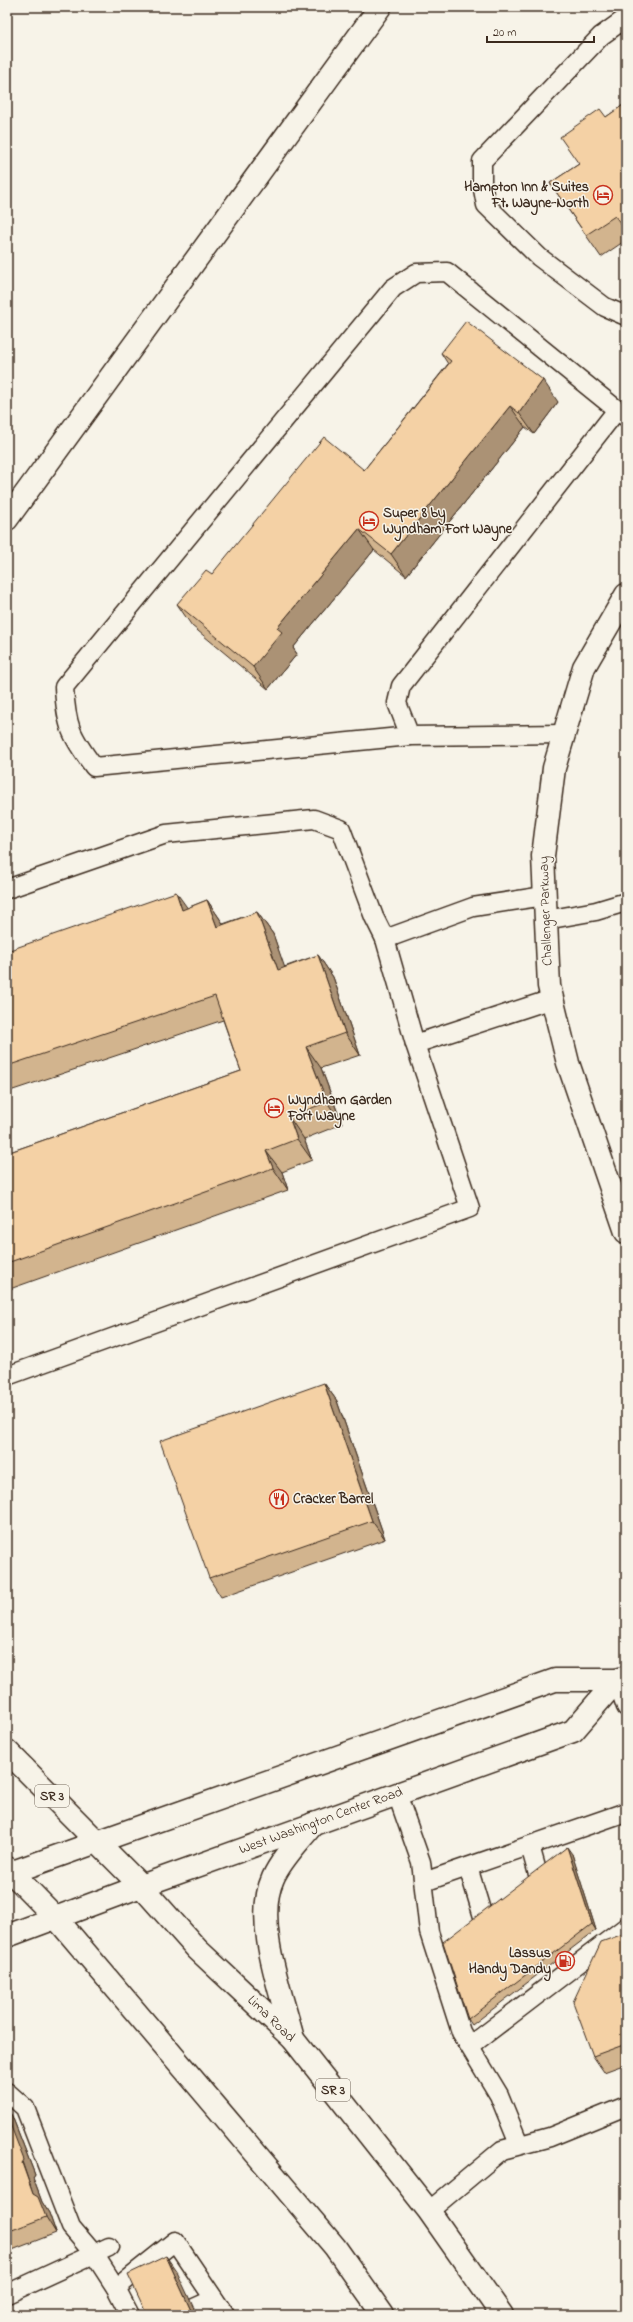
<svg xmlns="http://www.w3.org/2000/svg" width="633" height="2322" font-family="'Indie Flower',sans-serif">
  <style>
    .lines { fill: none; stroke-linecap: round; stroke-linejoin: round }
    .lane-casing { stroke: #3b2a1e; stroke-width: 21 }
    .street-casing { stroke: #3b2a1e; stroke-width: 25 }
    .secondary-casing { stroke: #3b2a1e; stroke-width: 25 }
    .primary-casing { stroke: #3b2a1e; stroke-width: 25 }
    .highway-casing { stroke: #3b2a1e; stroke-width: 25 }
    .lane { stroke: #f7f3e8; stroke-width: 18 }
    .street { stroke: #f7f3e8; stroke-width: 22 }
    .secondary { stroke: #f7f3e8; stroke-width: 22 }
    .primary { stroke: #f7f3e8; stroke-width: 22 }
    .highway { stroke: #f7f3e8; stroke-width: 22 }
    .wall { fill: #d2b48e; stroke: #3b2a1e }
    .shaded-wall { fill: #ab9274; stroke: #3b2a1e }
    .building { fill: #f4d1a5; stroke: #3b2a1e }
    .labels { text-anchor: middle; dominant-baseline: central; stroke-width: 3; stroke-linejoin: round; paint-order: stroke }
    .shield { fill: #f7f3e8; stroke: #73665b; stroke-width: 1 }
    .shield-label { font-size: 13px; font-weight: bold; fill: #3b2a1e }
    .poi-label { font-size: 14px; font-weight: bold; fill: #3b2a1e; stroke: #f7f3e8; text-anchor: start }
    .street-label { font-size: 14px; fill: #3b2a1e; stroke: #f7f3e8 }
  </style>
  <rect width="100%" height="100%" fill="#f7f3e8"/>
  <filter id="ink" filterUnits="userSpaceOnUse"><feTurbulence type="fractalNoise" baseFrequency=".025" numOctaves="2"/><feDisplacementMap in="SourceGraphic" scale="8" xChannelSelector="R" yChannelSelector="G"/><feConvolveMatrix kernelMatrix="1 2 1 2 8 2 1 2 1" color-interpolation-filters="sRGB"/></filter>
  <g filter="url(#ink)">
    <g class="lines">
      <g class="lane-casing">
        <g id="lane">
          <polyline points="626,18 601,36 482,161 482,184 486,205 539,257 605,307 626,316"/>
          <path d="M564,734L410,736L94,767C71,736 66,726 64,687L393,288L416,273L447,272L626,417"/>
          <polyline points="410,736 397,703 401,686 617,410"/>
          <polyline points="7,889 166,834 314,819 341,829 374,917 385,939 473,907 544,896"/>
          <polyline points="546,920 596,911 626,902"/>
          <polyline points="385,939 415,1044"/>
          <polyline points="7,1376 470,1208 415,1044 552,999"/>
          <polyline points="617,1680 626,1707"/>
          <polyline points="397,1794 421,1862 429,1932 461,2032 499,2095 519,2144"/>
          <polyline points="530,1846 539,1878"/>
          <polyline points="468,1867 484,1920"/>
          <polyline points="424,1882 626,1812"/>
          <polyline points="470,2046 626,1927"/>
          <polyline points="7,2092 25,2108 71,2227 94,2254 116,2288 130,2315"/>
          <polyline points="429,2211 502,2150 550,2137 626,2106"/>
          <polyline points="116,2288 175,2241 225,2315"/>
          <polyline points="7,2294 109,2247"/>
          <polyline points="194,2308 214,2299"/>
        </g>
      </g>
      <g class="street-casing">
        <polyline id="street" points="626,595 584,667 554,768 543,856 549,986 568,1063 626,1232"/>
      </g>
      <g class="secondary-casing">
        <g id="secondary">
          <polyline points="97,1842 555,1680 617,1680 626,1677"/>
          <polyline points="141,1886 573,1731 617,1680"/>
        </g>
      </g>
      <g class="primary-casing">
        <g id="primary">
          <polyline points="7,1874 97,1842"/>
          <polyline points="7,1936 141,1886"/>
        </g>
      </g>
      <g class="highway-casing">
        <g id="highway">
          <polyline points="7,519 380,7"/>
          <polyline points="7,1751 141,1886 197,1949 293,2039 429,2211 502,2315"/>
          <polyline points="7,1868 57,1919 335,2247 383,2315"/>
          <path d="M293,2039C282,1994 253,1922 273,1878C282,1858 300,1841 313,1824"/>
        </g>
      </g>
      <use href="#lane" class="lane"/>
      <use href="#street" class="street"/>
      <use href="#secondary" class="secondary"/>
      <use href="#primary" class="primary"/>
      <use href="#highway" class="highway"/>
    </g>
    <g class="wall">
      <polygon points="626,103 626,240 601,257 550,183 579,164 606,117"/>
      <polygon points="441,353 558,402 534,434 525,427 406,576 374,550 293,648 297,654 268,689 192,626 177,604 212,574 364,470 448,364"/>
      <polygon points="207,900 222,922 223,924 257,912 273,934 284,967 318,955 333,977 360,1055 321,1068 342,1124 304,1139 312,1160 282,1172 288,1190 7,1290 7,1153 241,1071 223,1020 7,1092 7,951 187,908"/>
      <polygon points="324,1383 337,1401 385,1539 221,1597 209,1578"/>
      <polygon points="572,1854 596,1930 472,2025 468,2019"/>
      <polygon points="626,1933 626,2064 604,2072 593,2056"/>
      <polygon points="7,2109 12,2116 35,2175 33,2178 42,2202 49,2213 56,2233 7,2252"/>
    </g>
    <g class="shaded-wall">
      <polygon points="543,380 558,402 534,434 519,413"/>
      <polygon points="510,406 525,427 406,576 391,554"/>
      <polygon points="359,529 374,550 293,648 297,654 268,689 253,667 277,628"/>
      <polygon points="176,892 191,913 182,910"/>
      <polygon points="207,900 222,922 232,948 217,927"/>
      <polygon points="257,912 273,934 293,991 278,970"/>
      <polygon points="318,955 333,977 360,1055 345,1033"/>
      <polygon points="306,1047 321,1068 342,1124 327,1102"/>
      <polygon points="289,1117 304,1139 312,1160 297,1139"/>
      <polygon points="266,1151 282,1172 288,1190 273,1168"/>
      <polygon points="324,1383 337,1401 385,1539 372,1521"/>
      <polygon points="567,1847 572,1854 596,1930 592,1924"/>
      <polygon points="7,2109 12,2116 35,2175 33,2178 42,2202 49,2213 56,2233 46,2217 33,2194 7,2117"/>
      <polygon points="166,2256 177,2272 197,2315 193,2315"/>
    </g>
    <g class="building">
      <polygon points="626,103 626,231 615,216 586,235 550,183 579,164 560,137 600,109 606,117"/>
      <polygon points="466,321 543,380 519,413 510,406 391,554 359,529 277,628 282,632 253,667 177,604 206,570 212,574 324,437 364,470 451,361 441,353"/>
      <polygon points="176,892 182,910 207,900 217,927 257,912 278,970 318,955 345,1033 306,1047 327,1102 289,1117 297,1139 266,1151 273,1168 7,1263 7,1153 241,1071 215,996 7,1066 7,951"/>
      <polygon points="324,1383 372,1521 209,1578 160,1441"/>
      <polygon points="567,1847 592,1924 468,2019 443,1942"/>
      <polygon points="626,1933 626,2044 593,2056 573,2002 601,1942"/>
      <polygon points="7,2116 24,2160 22,2163 33,2194 38,2197 46,2217 7,2232"/>
      <polygon points="166,2256 193,2315 147,2315 128,2274"/>
    </g>
  </g>
  <defs>
    <g id="hotel-ring" transform="scale(1)"><circle r="9.5" fill="#f7f3e8" stroke="#c8321e" stroke-width="1.5"/><path d="M-6-4.5h1.5V1H6V5H4.5V3h-9V5H-6ZM-4 0a1.8 1.8 0 1 1 3.6 0ZM.5 0V-2.5h3Q6-2.5 6 0Z" fill="#c8321e"/></g>
    <g id="restaurant-ring" transform="scale(1)"><circle r="9.5" fill="#f7f3e8" stroke="#c8321e" stroke-width="1.5"/><path d="M-5-6h1v4h1v-4h1v4h1v-4h1v5L-1.5 .5V6h-2V.5L-5-1ZM5-6V6H3V1.5H1.5Q1.5-4 5-6Z" fill="#c8321e"/></g>
    <g id="fuel-ring" transform="scale(1)"><circle r="9.5" fill="#f7f3e8" stroke="#c8321e" stroke-width="1.5"/><path d="M-5.5-6h7V0h2V4h1.3V-2.5L3-4.5l.8-.8L6-3V5H2.5V1h-1V6h-7ZM-4.2-4.7v3.2H.2V-4.7Z" fill="#c8321e"/></g>
  </defs>
  <g fill-rule="evenodd">
    <use href="#hotel-ring" x="603" y="195"/>
    <use href="#hotel-ring" x="369" y="521"/>
    <use href="#hotel-ring" x="274" y="1108"/>
    <use href="#restaurant-ring" x="279" y="1499"/>
    <use href="#fuel-ring" x="565" y="1961"/>
  </g>
  <g class="labels">
    <g class="shield">
      <rect x="35" y="1785" width="34" height="22" rx="3"/>
      <rect x="316" y="2079" width="34" height="22" rx="3"/>
    </g>
    <g class="shield-label">
      <text x="52" y="1796">SR 3</text>
      <text x="333" y="2090">SR 3</text>
    </g>
    <g class="poi-label">
      <text x="589" y="187" text-anchor="end">Hampton Inn &amp; Suites<tspan x="589" dy="16">Ft. Wayne-North</tspan></text>
      <text x="383" y="513">Super 8 by<tspan x="383" dy="16">Wyndham Fort Wayne</tspan></text>
      <text x="288" y="1100">Wyndham Garden<tspan x="288" dy="16">Fort Wayne</tspan></text>
      <text x="293" y="1499">Cracker Barrel</text>
      <text x="551" y="1953" text-anchor="end">Lassus<tspan x="551" dy="16">Handy Dandy</tspan></text>
    </g>
    <g class="street-label">
      <text transform="translate(546 911) rotate(-92)">Challenger Parkway</text>
      <text transform="translate(321 1821) rotate(-20)">West Washington Center Road</text>
      <text transform="translate(271 2019) rotate(44)">Lima Road</text>
    </g>
  </g>
  <rect width="633" height="2322" fill="none" stroke="#f7f3e8" stroke-width="24"/>
  <rect x="12" y="12" width="609" height="2298" fill="none" stroke="#3b2a1e" stroke-width="1.5" filter="url(#ink)"/>
  <path d="M487 36v6h107v-6" fill="none" stroke="#3b2a1e" stroke-width="2"/>
  <text x="493" y="36" font-size="12" fill="#3b2a1e" stroke="#f7f3e8" stroke-width="3" paint-order="stroke">20 m</text>
</svg>
